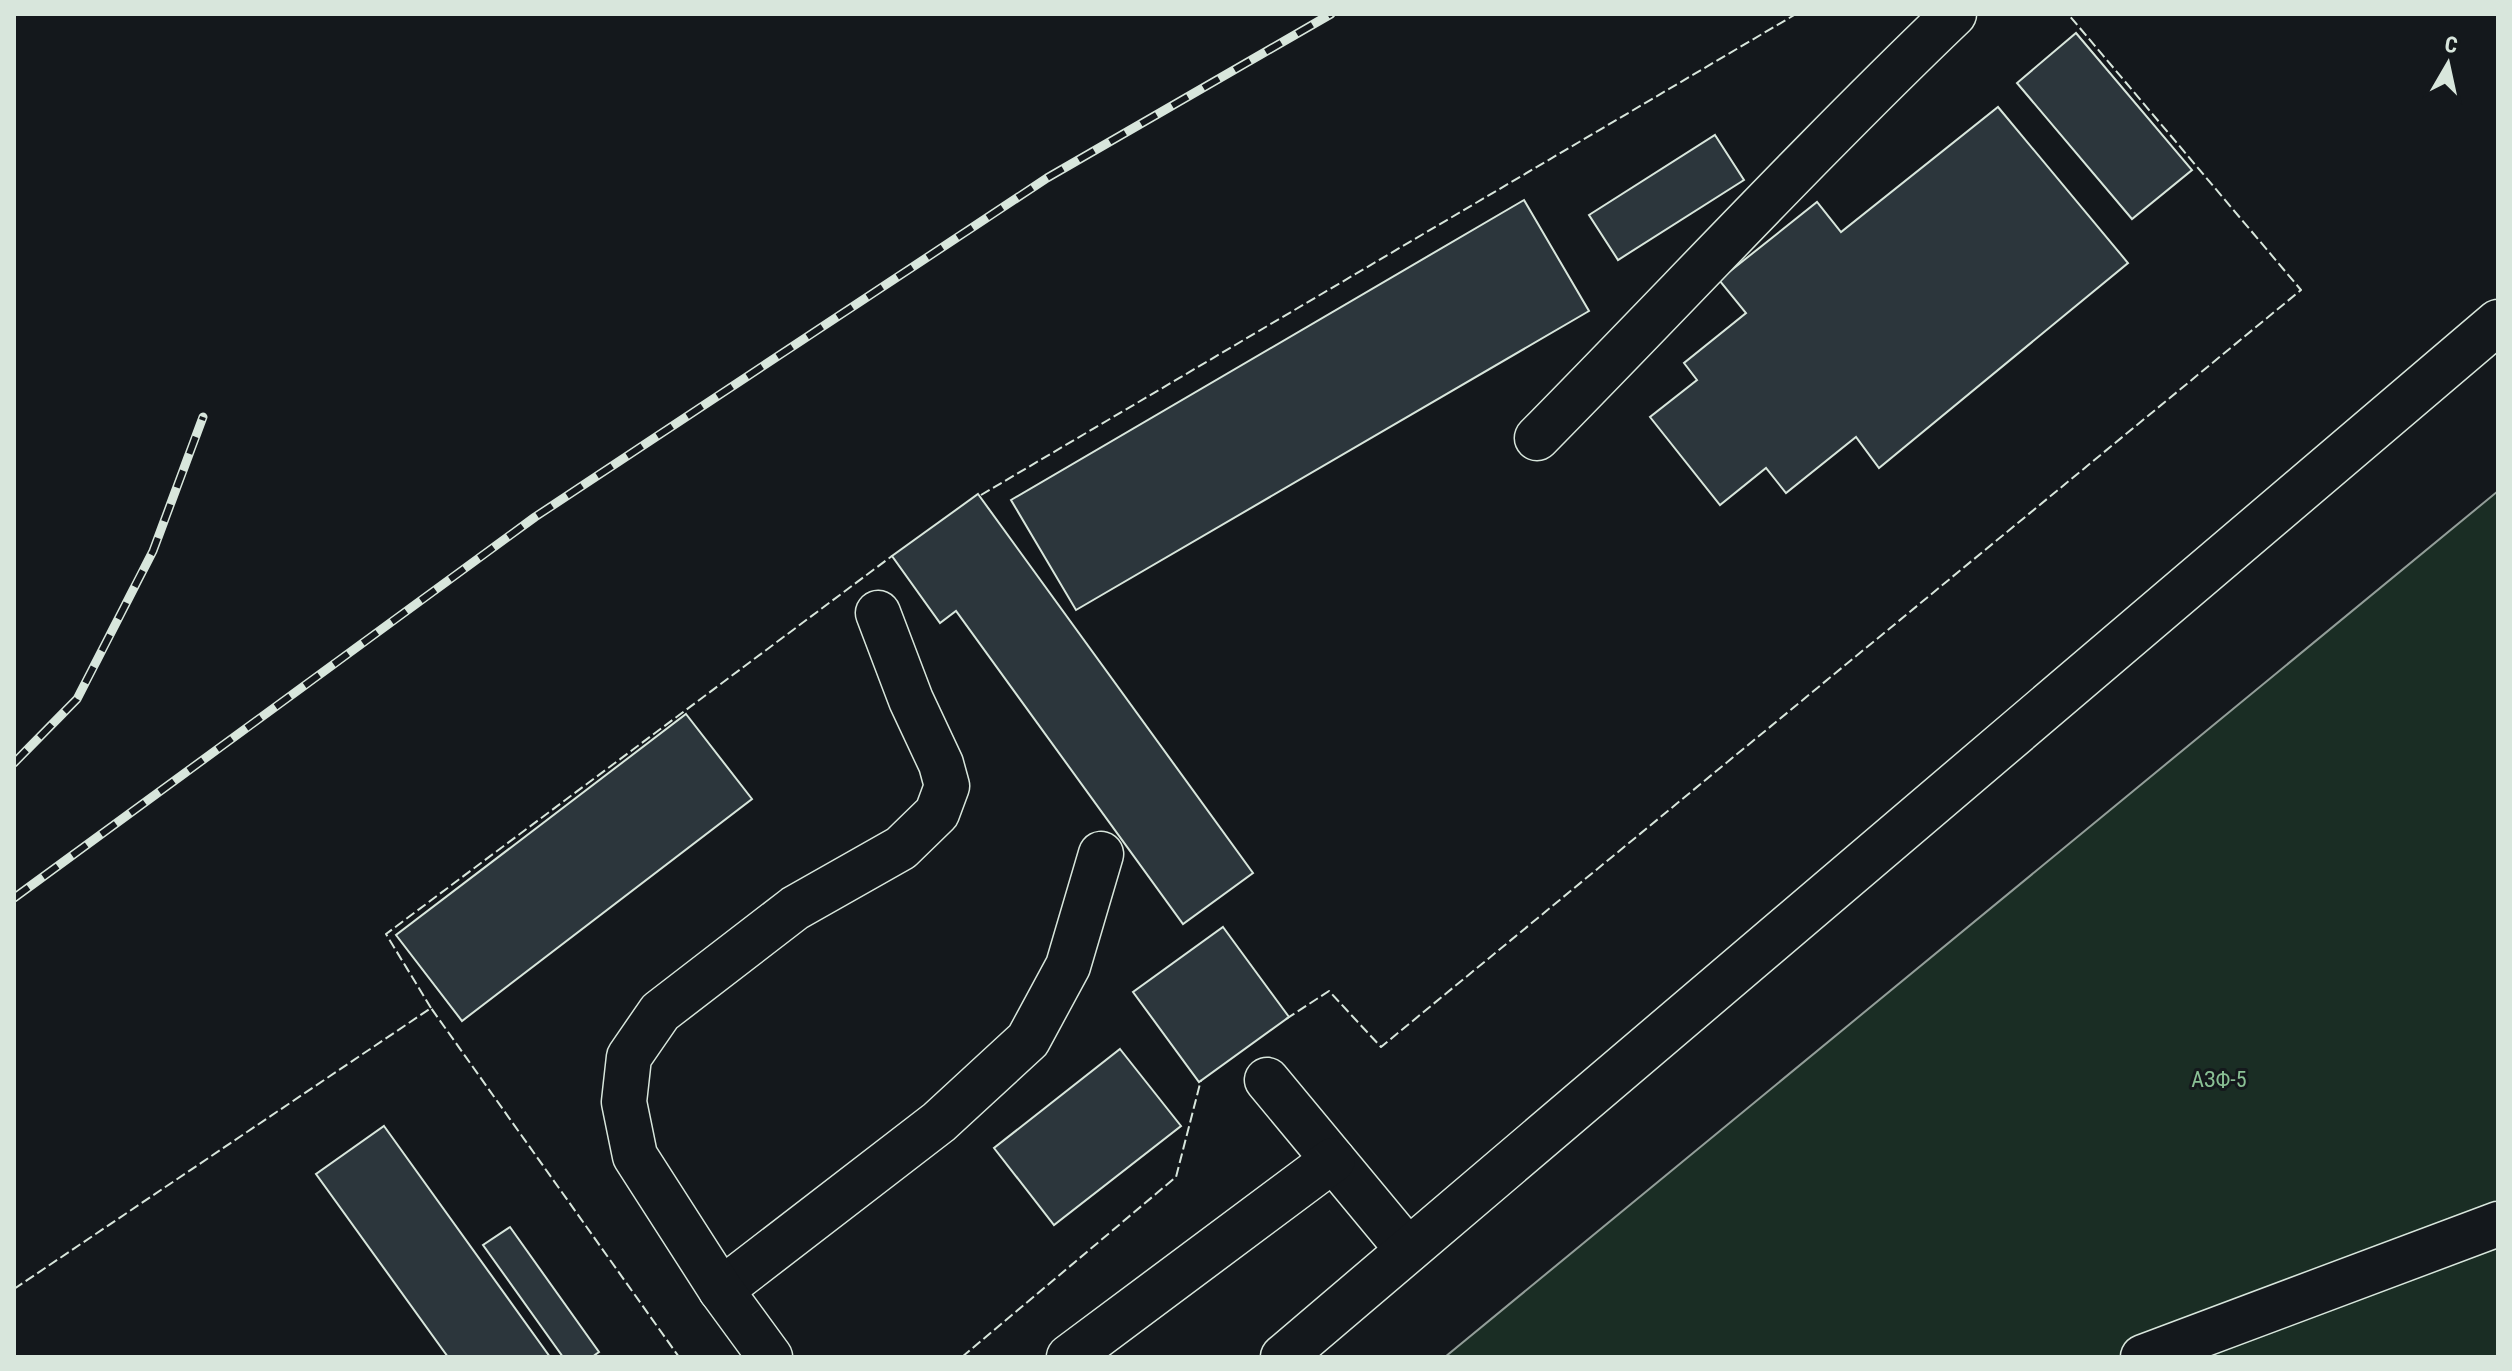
<svg xmlns="http://www.w3.org/2000/svg" width="2512" height="1371" font-family="'Roboto Condensed',sans-serif">
  <style>
    .green { fill: #1a2d24; stroke: #939e99; stroke-width: 2 }
    .building { fill: #2c363c; stroke: #d8e6dc; stroke-width: 2 }
    .lines { fill: none; stroke-linecap: round; stroke-linejoin: round }
    .minor-casing { stroke: #d8e6dc; stroke-width: 47 }
    .minor { stroke: #14181c; stroke-width: 44 }
    .rail-casing { stroke: #d8e6dc; stroke-width: 9 }
    .rail { stroke: #14181c; stroke-width: 6; stroke-dasharray: 18; stroke-linecap: butt }
    .fence { stroke: #d8e6dc; stroke-width: 2; stroke-dasharray: 10 4; stroke-linecap: butt }
    .labels { text-anchor: middle; dominant-baseline: central; stroke-width: 6; stroke-linejoin: round; paint-order: stroke }
    .park-label { font-size: 22px; fill: #8ac095; stroke: #14181c }
  </style>
  <rect width="100%" height="100%" fill="#14181c"/>
  <polygon class="green" points="2498,491 2498,1357 1445,1357"/>
  <g class="building">
    <polygon points="2076,33 2192,170 2132,219 2017,83"/>
    <polygon points="1998,107 2128,263 1879,468 1856,437 1786,493 1766,468 1720,505 1650,417 1697,380 1684,363 1746,313 1719,280 1817,202 1841,232"/>
    <polygon points="1715,135 1744,180 1618,260 1589,215"/>
    <polygon points="1524,200 1589,311 1076,610 1011,500"/>
    <polygon points="978,494 1253,873 1183,924 956,611 940,623 892,556"/>
    <polygon points="686,714 752,799 462,1021 396,935"/>
    <polygon points="1223,927 1289,1017 1199,1082 1133,992"/>
    <polygon points="1120,1049 1181,1126 1054,1225 994,1148"/>
    <polygon points="384,1126 550,1357 448,1357 316,1174"/>
    <polygon points="510,1227 599,1352 592,1357 563,1357 483,1245"/>
  </g>
  <g class="lines">
    <g class="minor-casing">
      <g id="minor">
        <path d="M1537,438C1676,297 1811,151 1954,14"/>
        <polyline points="1267,1080 1408,1250"/>
        <polyline points="721,1290 939,1122 1028,1040 1068,966 1101,854"/>
        <polyline points="770,1357 721,1290 635,1156 624,1102 629,1057 660,1012 795,908 901,848 937,813 947,786 941,764 911,700 878,613"/>
        <polyline points="1069,1357 1333,1160"/>
        <polyline points="1283,1357 2498,322"/>
        <polyline points="2143,1357 2498,1224"/>
      </g>
    </g>
    <use href="#minor" class="minor"/>
    <g class="rail-casing">
      <g id="rail">
        <polyline points="14,763 77,699 153,551 203,417"/>
        <polyline points="14,898 535,517 1047,178 1331,14"/>
      </g>
    </g>
    <use href="#rail" class="rail"/>
    <g class="fence">
      <polyline points="981,495 1796,14"/>
      <polyline points="431,1008 386,934 892,556"/>
      <polyline points="1286,1019 1329,991 1381,1047 2301,290 2068,14"/>
      <polyline points="14,1289 431,1008 679,1357"/>
      <polyline points="962,1357 1176,1177 1201,1080"/>
    </g>
  </g>
  <g class="labels">
    <g class="park-label">
      <text x="2219" y="1079">АЗФ-5</text>
    </g>
  </g>
  <rect width="2512" height="1371" fill="none" stroke="#d8e6dc" stroke-width="32"/>
  <g transform="translate(2448 64) rotate(9)" stroke="#14181c" stroke-width="6" paint-order="stroke">
  <path d="M0-6L14 30L0 20L-14 30Z" fill="#d8e6dc"/>
  <text y="-12" font-size="22" font-weight="bold" text-anchor="middle" fill="#d8e6dc">С</text>
  </g>
</svg>
